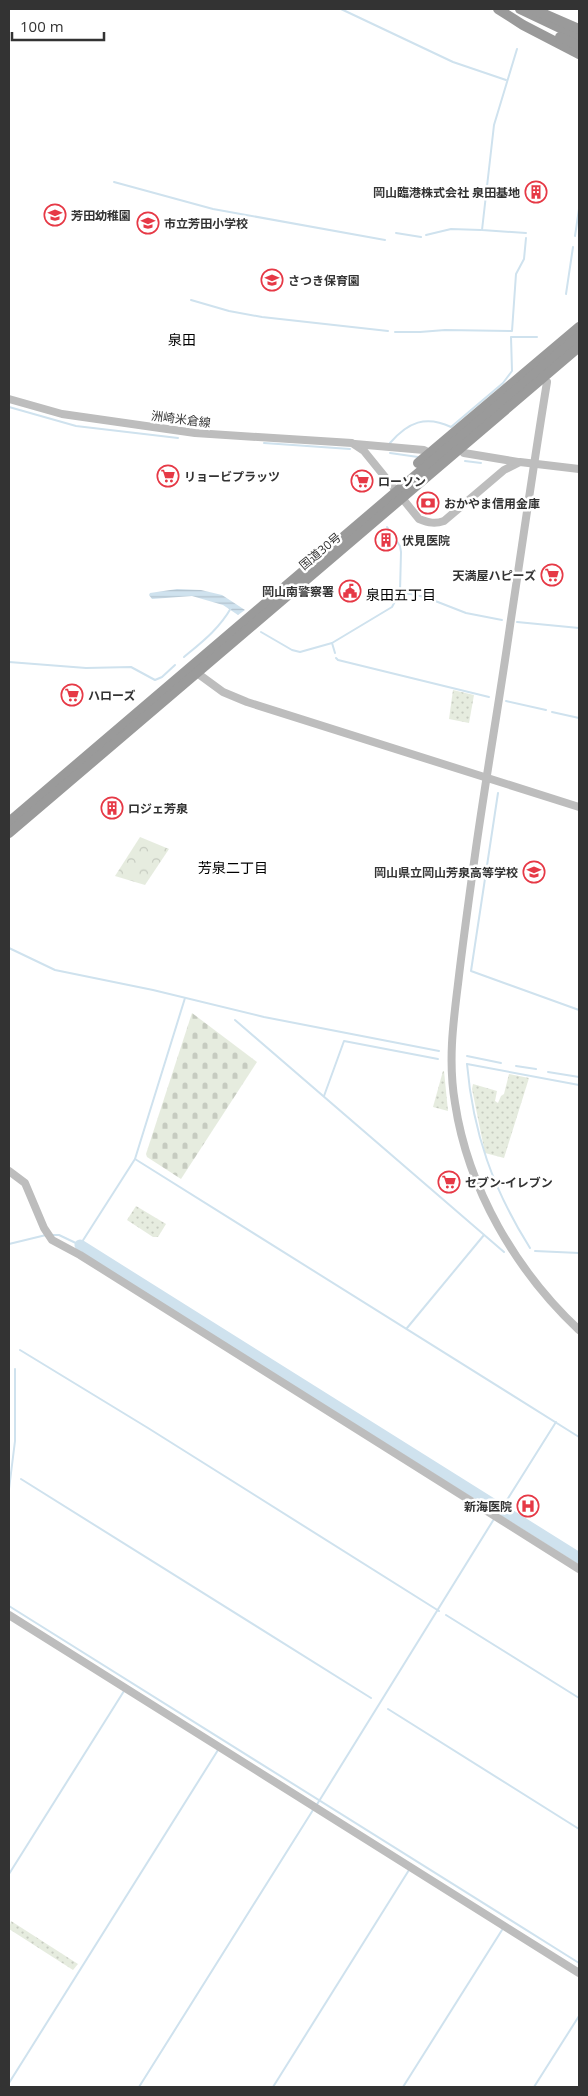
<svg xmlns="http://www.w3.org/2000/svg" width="588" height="2096" font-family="'Open Sans','Noto Sans JP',sans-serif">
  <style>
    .grass { fill: url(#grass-dots) }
    .cemetery { fill: url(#cemetery-stones) }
    .park { fill: url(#park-crowns) }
    .water { fill: url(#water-rules) }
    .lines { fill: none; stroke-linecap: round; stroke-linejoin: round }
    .stream { stroke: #cfe2ee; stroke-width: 2 }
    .river { stroke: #cfe2ee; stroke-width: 11 }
    .secondary { stroke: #bdbdbd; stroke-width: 8 }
    .highway { stroke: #9a9a9a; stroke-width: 10 }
    .labels { text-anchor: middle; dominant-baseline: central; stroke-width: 5; stroke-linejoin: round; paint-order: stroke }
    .poi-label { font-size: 12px; font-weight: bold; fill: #333; stroke: #fff; text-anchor: start }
    .street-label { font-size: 12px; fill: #333; stroke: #fff }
    .neighbourhood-label { font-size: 14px; fill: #000; stroke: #fff }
  </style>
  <defs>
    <pattern id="grass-dots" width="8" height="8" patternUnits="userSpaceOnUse" patternTransform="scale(1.25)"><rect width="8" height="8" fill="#e6ecdf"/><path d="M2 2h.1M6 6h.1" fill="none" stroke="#c6cbc0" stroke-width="1.8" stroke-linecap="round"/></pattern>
    <pattern id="cemetery-stones" width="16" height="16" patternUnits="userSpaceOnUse" patternTransform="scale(1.25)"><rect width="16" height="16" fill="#e6ecdf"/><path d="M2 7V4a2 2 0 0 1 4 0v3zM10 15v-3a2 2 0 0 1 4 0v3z" fill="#c6cbc0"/></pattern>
    <pattern id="park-crowns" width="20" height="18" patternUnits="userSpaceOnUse" patternTransform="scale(1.25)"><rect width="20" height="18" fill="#e6ecdf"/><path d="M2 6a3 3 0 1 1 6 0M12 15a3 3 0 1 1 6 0" fill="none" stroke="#c6cbc0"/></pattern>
    <pattern id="water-rules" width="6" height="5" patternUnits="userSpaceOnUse" patternTransform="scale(1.25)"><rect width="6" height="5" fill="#cfe2ee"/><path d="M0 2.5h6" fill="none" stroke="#b2c2cd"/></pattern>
  </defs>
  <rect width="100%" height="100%" fill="#fff"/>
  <g class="grass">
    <polygon points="453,690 474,695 469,723 449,719"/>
    <polygon points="443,1071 444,1071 448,1111 433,1107"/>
    <polygon points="509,1074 529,1078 504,1158 485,1153 472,1089 473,1084 497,1091 495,1101 498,1103 501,1096 504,1094"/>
    <polygon points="136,1206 166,1224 158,1237 153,1237 127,1220"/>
    <polygon points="11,1921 78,1964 73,1970 9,1929"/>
  </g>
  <polygon class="cemetery" points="192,1013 257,1062 181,1179 147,1157 146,1154"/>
  <polygon class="park" points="140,837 169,849 145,885 115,876"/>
  <polygon class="water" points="177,589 201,590 222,595 245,610 238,615 223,605 192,596 152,599 149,595 150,593"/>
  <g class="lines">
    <g class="stream">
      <polyline points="341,9 453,62 506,80"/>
      <polyline points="517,49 494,125 482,230 526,233"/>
      <polyline points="114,182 213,209 385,240"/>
      <polyline points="396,233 421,237"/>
      <polyline points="426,235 451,229 481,230"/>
      <polyline points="575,236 579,209"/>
      <polyline points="566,294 573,247"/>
      <polyline points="191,300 229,311 262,317 388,331"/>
      <polyline points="395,332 420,332 445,330 512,331 516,274 524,259 526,238"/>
      <polyline points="9,407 76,426 178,438"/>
      <polyline points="264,443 350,449"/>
      <path d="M390,443C408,422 426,415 451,427L503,383L512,371L511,337H537"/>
      <polyline points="390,453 418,457"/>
      <polyline points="465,461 481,463"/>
      <polyline points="400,592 425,597 466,613 502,620"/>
      <polyline points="517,622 579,628"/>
      <polyline points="261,632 292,650 300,652 332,643 392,607 400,592 401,552 400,546 387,527"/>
      <polyline points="332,643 335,653"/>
      <path d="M184,657C202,642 219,629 231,608"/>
      <polyline points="336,658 338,660 489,697"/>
      <polyline points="9,662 86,668 131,667 155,680 162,677 175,665"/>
      <polyline points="506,701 546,710"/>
      <polyline points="552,712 579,718"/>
      <polyline points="498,793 471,971 579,1010"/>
      <polyline points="9,948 55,970 153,990 264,1017 439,1051"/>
      <polyline points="235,1020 504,1252"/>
      <polyline points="467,1056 501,1063"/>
      <path d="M467,1064C473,1133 493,1189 530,1248"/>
      <polyline points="467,1064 579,1085"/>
      <polyline points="516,1066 536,1069"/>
      <polyline points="548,1072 579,1077"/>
      <polyline points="324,1096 344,1041 438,1059"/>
      <polyline points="135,1159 579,1437"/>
      <polyline points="51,1235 59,1235 80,1245 135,1159 185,998"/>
      <polyline points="9,1244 46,1235"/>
      <polyline points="535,1251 579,1253"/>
      <polyline points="407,1328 484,1235"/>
      <polyline points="20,1350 148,1428 439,1611"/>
      <polyline points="21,1479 371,1698"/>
      <polyline points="9,1489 15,1441 15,1369"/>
      <polyline points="507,1500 556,1422"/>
      <polyline points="501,1509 504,1505"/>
      <polyline points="498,1511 500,1508"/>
      <polyline points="9,1606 579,1963"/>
      <polyline points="446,1615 579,1698"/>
      <polyline points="388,1709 579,1829"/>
      <polyline points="316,1806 494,1519"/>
      <polyline points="9,1874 124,1691"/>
      <polyline points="9,2083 218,1750"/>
      <polyline points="139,2087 313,1810"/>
      <polyline points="273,2087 409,1870"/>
      <polyline points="403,2087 502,1930"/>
      <polyline points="534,2087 579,2016"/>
    </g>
    <polyline class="river" points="80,1245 579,1558"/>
    <g class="secondary">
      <path d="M547,382C534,461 523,540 511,619C500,698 486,776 475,855C469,898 463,941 458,984C453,1024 448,1062 455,1103C468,1189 516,1271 579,1330"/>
      <path d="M9,399L62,414L195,433L352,443L364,451L419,519C429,523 435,524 444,521L504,470L520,462L579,469"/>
      <polyline points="355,444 424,450 430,453"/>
      <polyline points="464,453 518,462"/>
      <polyline points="197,673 223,692 247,702 579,807"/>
      <polyline points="9,1171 25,1183 44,1228 52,1240 80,1255 579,1569"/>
      <polyline points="9,1615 579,1973"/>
    </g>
    <g class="highway">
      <polyline points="498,9 523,25 579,54"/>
      <polyline points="520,9 579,37"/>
      <polyline points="533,9 579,29"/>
      <polyline points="560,37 579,46"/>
      <polyline points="418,463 579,327"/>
      <polyline points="9,822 579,336"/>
      <polyline points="9,833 579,347"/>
    </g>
  </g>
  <defs>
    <g id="building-ring" transform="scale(1.125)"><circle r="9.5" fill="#fff" stroke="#e63946" stroke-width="1.5"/><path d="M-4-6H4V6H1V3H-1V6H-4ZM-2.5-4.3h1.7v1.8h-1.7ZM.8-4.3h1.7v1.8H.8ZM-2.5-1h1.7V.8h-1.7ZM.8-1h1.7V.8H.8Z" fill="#e63946"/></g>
    <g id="school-ring" transform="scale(1.125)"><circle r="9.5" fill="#fff" stroke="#e63946" stroke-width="1.5"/><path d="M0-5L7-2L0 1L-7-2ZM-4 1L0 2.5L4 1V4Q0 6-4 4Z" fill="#e63946"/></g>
    <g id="supermarket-ring" transform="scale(1.125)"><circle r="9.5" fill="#fff" stroke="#e63946" stroke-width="1.5"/><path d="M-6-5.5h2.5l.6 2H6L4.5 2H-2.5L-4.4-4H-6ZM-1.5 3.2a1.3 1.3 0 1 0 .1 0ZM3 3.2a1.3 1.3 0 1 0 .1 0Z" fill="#e63946"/></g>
    <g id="bank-ring" transform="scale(1.125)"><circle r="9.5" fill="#fff" stroke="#e63946" stroke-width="1.5"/><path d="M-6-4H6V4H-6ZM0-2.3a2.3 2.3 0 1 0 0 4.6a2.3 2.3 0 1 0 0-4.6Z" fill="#e63946"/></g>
    <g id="civic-ring" transform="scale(1.125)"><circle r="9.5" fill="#fff" stroke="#e63946" stroke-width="1.5"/><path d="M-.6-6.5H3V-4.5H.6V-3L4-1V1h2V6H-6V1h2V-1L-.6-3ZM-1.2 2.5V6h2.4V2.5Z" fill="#e63946"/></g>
    <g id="hospital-ring" transform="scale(1.125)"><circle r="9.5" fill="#fff" stroke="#e63946" stroke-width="1.5"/><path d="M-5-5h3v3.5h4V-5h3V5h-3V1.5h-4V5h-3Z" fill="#e63946"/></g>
  </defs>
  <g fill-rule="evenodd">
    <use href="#building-ring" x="536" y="192"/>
    <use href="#school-ring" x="55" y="215"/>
    <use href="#school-ring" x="148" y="223"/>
    <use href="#school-ring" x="272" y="280"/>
    <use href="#supermarket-ring" x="168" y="476"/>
    <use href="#supermarket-ring" x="362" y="481"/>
    <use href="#bank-ring" x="428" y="503"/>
    <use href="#building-ring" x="386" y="540"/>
    <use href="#supermarket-ring" x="552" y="575"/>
    <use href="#civic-ring" x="350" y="591"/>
    <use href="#supermarket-ring" x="72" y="695"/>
    <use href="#building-ring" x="112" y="808"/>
    <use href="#school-ring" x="534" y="872"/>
    <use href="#supermarket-ring" x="449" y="1182"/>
    <use href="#hospital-ring" x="528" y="1506"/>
  </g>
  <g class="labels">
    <g class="poi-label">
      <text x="520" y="192" text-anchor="end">岡山臨港株式会社 泉田基地</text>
      <text x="71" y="215">芳田幼稚園</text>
      <text x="164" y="223">市立芳田小学校</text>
      <text x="288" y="280">さつき保育園</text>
      <text x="184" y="476">リョービプラッツ</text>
      <text x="378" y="481">ローソン</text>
      <text x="444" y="503">おかやま信用金庫</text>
      <text x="402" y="540">伏見医院</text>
      <text x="536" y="575" text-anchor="end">天満屋ハピーズ</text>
      <text x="334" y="591" text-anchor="end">岡山南警察署</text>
      <text x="88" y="695">ハローズ</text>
      <text x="128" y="808">ロジェ芳泉</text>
      <text x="518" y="872" text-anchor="end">岡山県立岡山芳泉高等学校</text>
      <text x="465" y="1182">セブン-イレブン</text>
      <text x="512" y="1506" text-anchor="end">新海医院</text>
    </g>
    <g class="street-label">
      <text transform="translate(181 419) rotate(7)">洲崎米倉線</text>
      <text transform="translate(320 551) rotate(-40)">国道30号</text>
    </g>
    <g class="neighbourhood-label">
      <text x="182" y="339">泉田</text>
      <text x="401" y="594">泉田五丁目</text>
      <text x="233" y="867">芳泉二丁目</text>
    </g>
  </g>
  <rect width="588" height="2096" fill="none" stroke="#333333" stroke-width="20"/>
  <path d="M12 32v8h92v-8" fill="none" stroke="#333333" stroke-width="2.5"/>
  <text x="20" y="32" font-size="15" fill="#333333" stroke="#ffffff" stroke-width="4" paint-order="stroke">100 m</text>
</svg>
